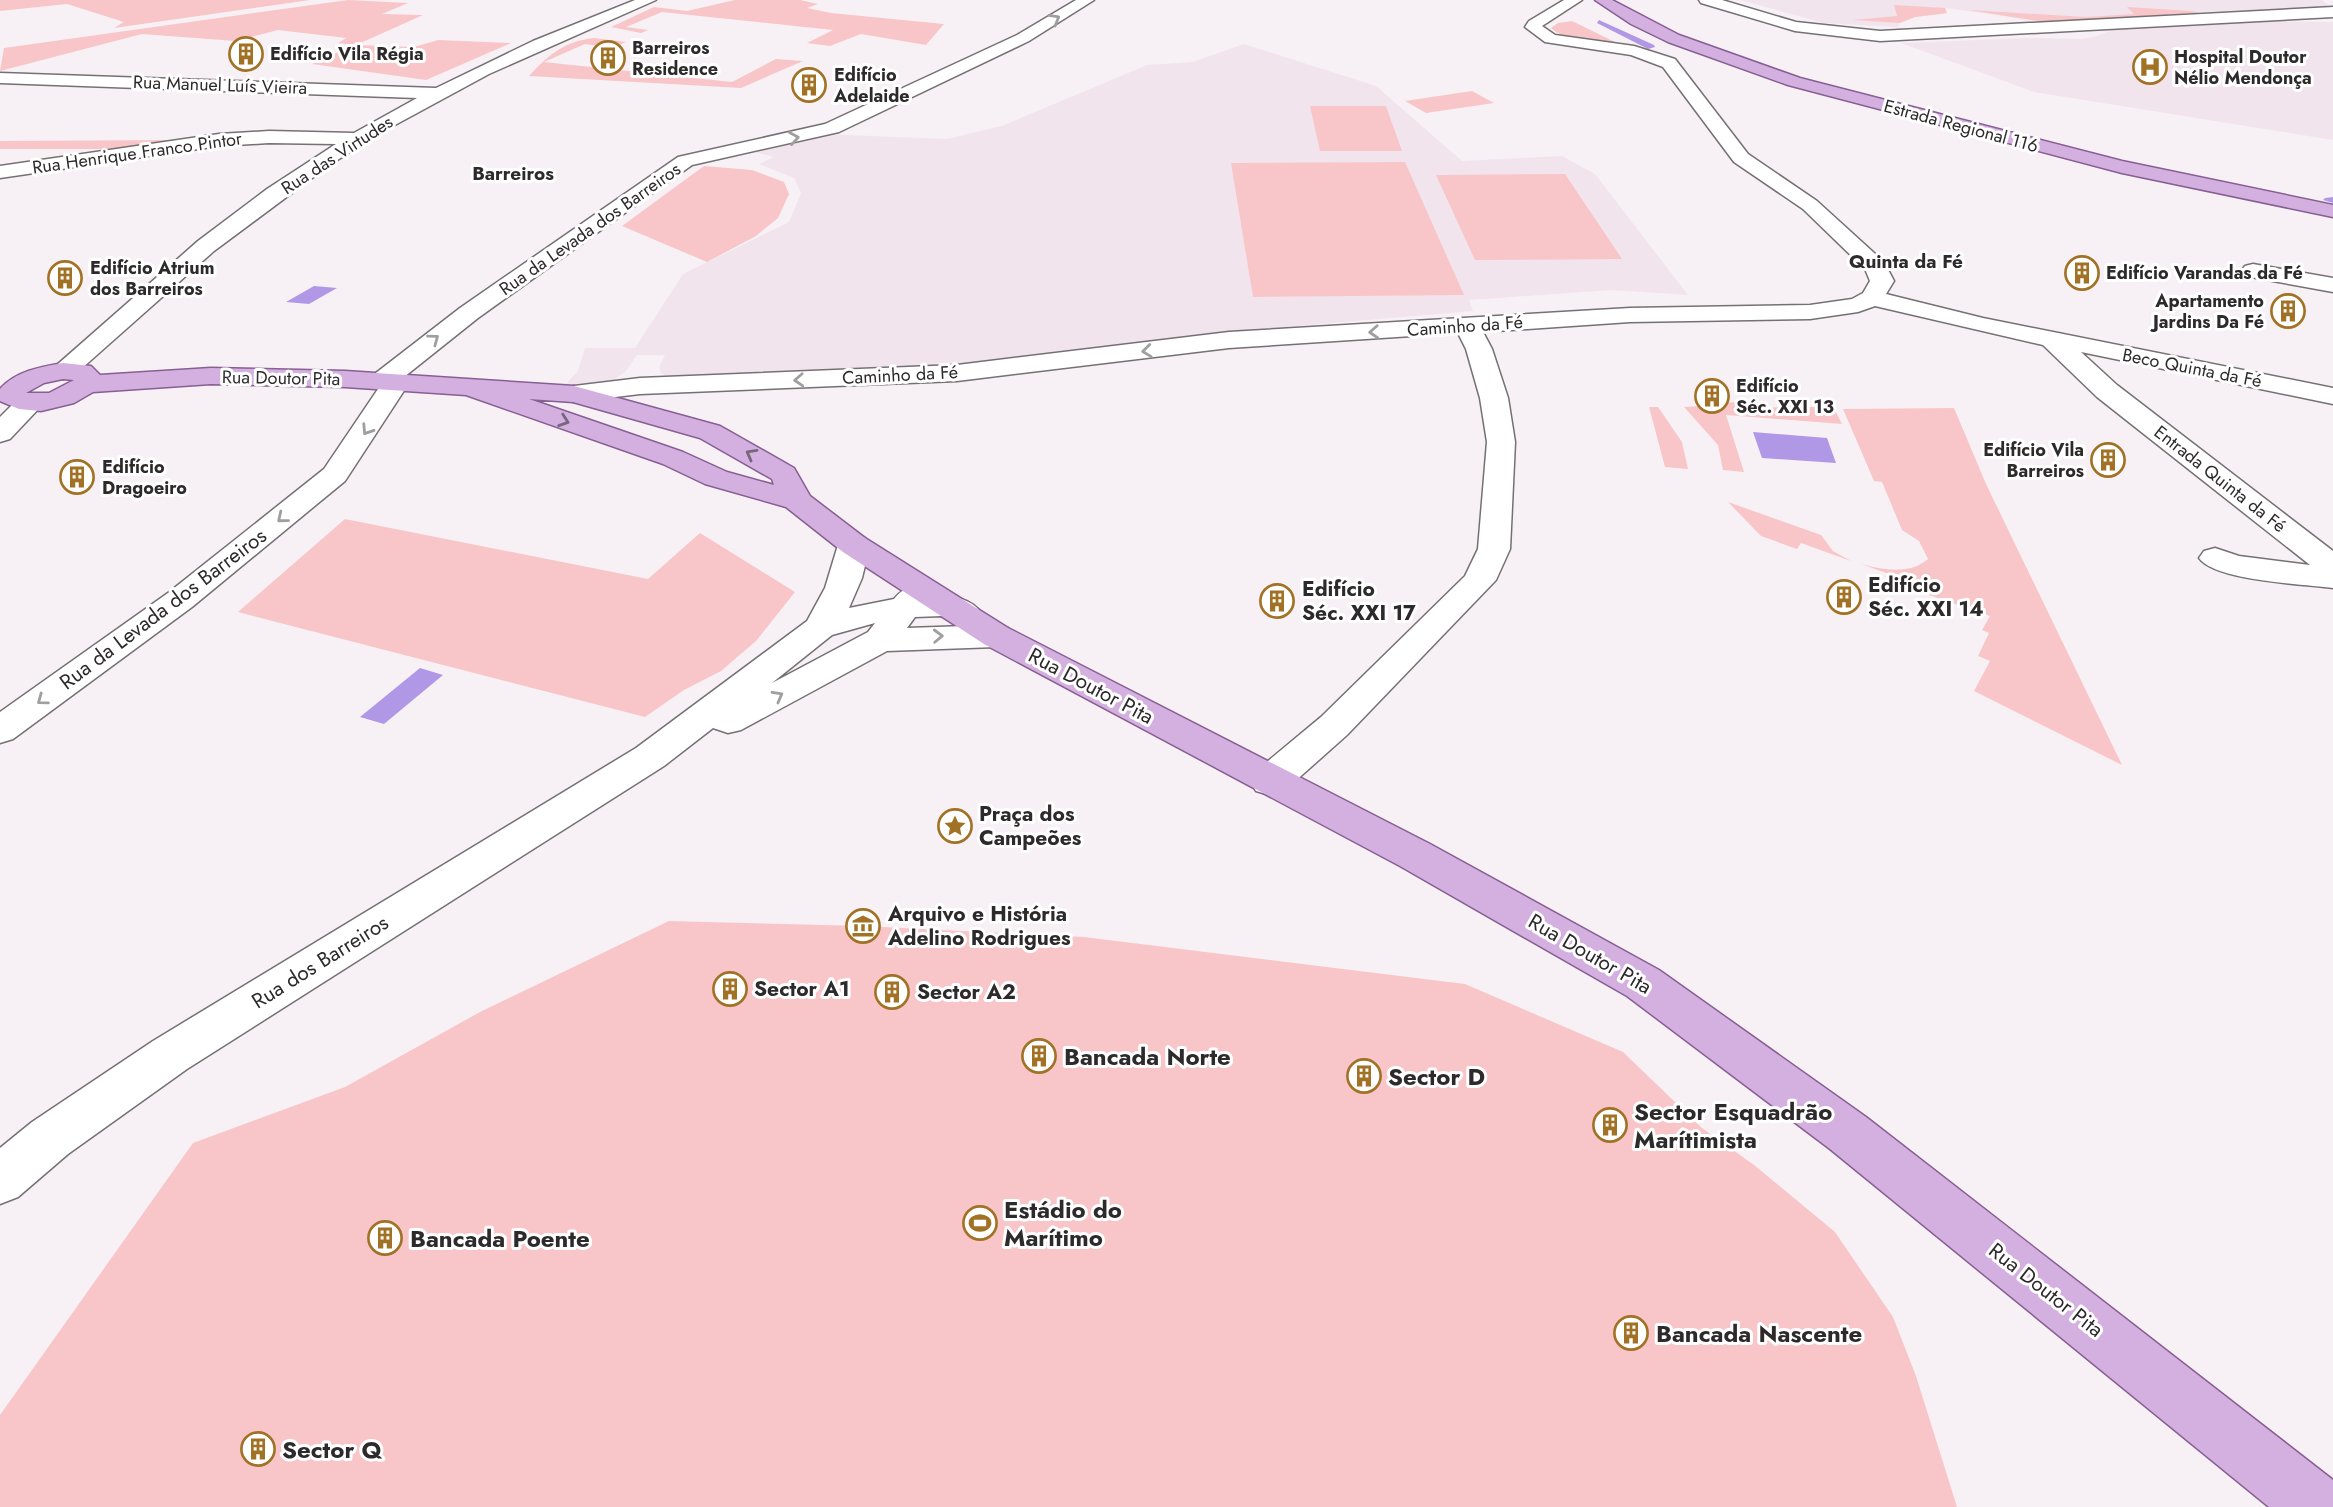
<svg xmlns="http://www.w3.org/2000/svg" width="2333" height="1507" font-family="Jost,sans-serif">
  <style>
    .built { fill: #f1e4ed }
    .green { fill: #f8c6c8 }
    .water { fill: #b098e6 }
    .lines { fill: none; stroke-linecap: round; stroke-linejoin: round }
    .stream { fill: #b098e6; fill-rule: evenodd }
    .minor-casing { stroke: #757073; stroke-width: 3 }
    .major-casing { stroke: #875f93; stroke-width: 3 }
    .minor { fill: #fff; fill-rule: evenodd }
    .major { fill: #d4b0e0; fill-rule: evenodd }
    .oneway { stroke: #a09fa0 }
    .oneway2 { stroke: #78667d }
    .labels { text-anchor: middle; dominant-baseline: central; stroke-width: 6; stroke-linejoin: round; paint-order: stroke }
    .far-poi-label { font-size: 18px; font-weight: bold; fill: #2d2a2c; stroke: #fff; text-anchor: start }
    .far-street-label { font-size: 18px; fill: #2d2a2c; stroke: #fff }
    .far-neighbourhood-label { font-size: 19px; font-weight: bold; fill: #2d2a2c; stroke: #fff }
    .poi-label { font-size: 21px; font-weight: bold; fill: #2d2a2c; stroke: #fff; text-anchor: start }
    .street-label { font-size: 21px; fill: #2d2a2c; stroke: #fff }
    .near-poi-label { font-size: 24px; font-weight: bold; fill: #2d2a2c; stroke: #fff; text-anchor: start }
  </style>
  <rect width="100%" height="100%" fill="#f7f1f5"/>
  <g class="built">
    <polygon points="1740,0 2322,0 2328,5 2313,10 2187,12 2044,22 1946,8 1945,14 1915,17 1900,23 1898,27 1823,23"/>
    <polygon points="2254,21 2333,22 2333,140 2034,92 1901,43 2026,38 2081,39 2094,37 2115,29"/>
    <polygon points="1244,44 1376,86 1462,161 1562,156 1595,174 1688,295 1611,290 1469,300 1473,311 1261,329 997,364 668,377 661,373 659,367 665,355 637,355 626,371 612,381 565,385 578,371 585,348 635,348 683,274 789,222 801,193 794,178 759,164 774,157 751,151 822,134 947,139 1002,126 1147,65 1192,62"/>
  </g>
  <g class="green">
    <polygon points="0,0 310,0 114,28 124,22 67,4 0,11"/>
    <polygon points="348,0 408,3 382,14 423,15 356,45 414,47 438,40 511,43 426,80 312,64 353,45 338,43 346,38 278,30 235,41 142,34 0,71 4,48"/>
    <polygon points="735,0 800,0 818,4 807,8 831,13 944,24 926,45 861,34 830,46 807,43 833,30 662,12 626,27 648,30 641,33 611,27 654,7 687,11"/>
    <polygon points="1894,5 1945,8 1947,13 1915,17 1900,23 1853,20 1897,16"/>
    <polygon points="2127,7 2192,11 2199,13 2044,22 1969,10 2086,17 2134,14"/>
    <path d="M1572,21L1615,42C1598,43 1564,41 1551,28L1558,23Z"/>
    <path d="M594,38L626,42L613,48L585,44L544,62L732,82L776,59L803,61L741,88L529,76C548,55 565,41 594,38Z"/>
    <polygon points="1472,91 1494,103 1426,113 1405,101"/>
    <polygon points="1310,106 1386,106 1402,151 1320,151"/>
    <polygon points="172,140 111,149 0,149 0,141"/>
    <polygon points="1405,162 1464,295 1253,297 1231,163"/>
    <polygon points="704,166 752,170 784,182 789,194 778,218 756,236 707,262 622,226"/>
    <polygon points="1565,174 1622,259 1475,260 1436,175"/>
    <polygon points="1799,400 1805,407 1833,407 1842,424 1726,415 1744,472 1723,470 1718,445 1684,407 1701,406 1699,403 1747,402 1751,408 1786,407 1782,401"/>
    <polygon points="1649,407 1658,407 1682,442 1688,469 1665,467"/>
    <path d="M1954,408L1986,484L2122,765L1974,691L1990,661L1978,656L1989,633L1982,630L1990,616L1903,586L1906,580L1861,564C1884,570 1909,575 1928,559L1919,541L1902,530L1882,482L1874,481L1843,409Z"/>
    <polygon points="1728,502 1821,535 1833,551 1851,561 1801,543 1797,549 1761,536"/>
    <polygon points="345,519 648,579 700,533 795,592 756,641 721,671 684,690 645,717 238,612"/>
    <polygon points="669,921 863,926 1084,937 1465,984 1623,1052 1702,1128 1754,1165 1835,1232 1893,1317 1916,1376 1957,1507 0,1507 0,1415 193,1143 345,1087 480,1012"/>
  </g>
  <g class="water">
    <polygon points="314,286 337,288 309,304 286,302"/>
    <polygon points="1753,432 1827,438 1836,463 1762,458"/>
    <polygon points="420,668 443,675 384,724 360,717"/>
  </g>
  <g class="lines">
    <g class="stream">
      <polygon points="1599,20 1654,45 1655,47 1648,49 1597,23"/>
      <polygon points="2333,197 2333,203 2323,200 2325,198"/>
    </g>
    <g class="minor-casing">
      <g id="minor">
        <polygon points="635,0 656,0 489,74 382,132 331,164 214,251 72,377 63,379 54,377 50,371 198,241 267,189 336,144 269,143 219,146 0,178 0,166 219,134 269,131 354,133 417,98 0,83 0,73 436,88 533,41"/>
        <polygon points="1076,0 1094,0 1029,41 839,132 692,165 478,318 404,377 409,383 345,481 192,607 13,739 0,743 0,712 168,593 324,469 378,389 372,388 368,382 372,376 460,308 678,157 825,124 1017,35"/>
        <path d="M1564,0H1582L1542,26L1555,35L1634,46L1675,59L1748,154L1817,201L1884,262L1894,281L1886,294L1983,318L2333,388V404L2081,352L2117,385L2333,551V588C2304,584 2215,581 2199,558L2204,551L2215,548L2239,556L2310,565L2097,397L2043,345L1875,306L1858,312L1810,319L1630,322L1483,332L1492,349L1508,398L1515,442L1510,549L1496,580L1347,735L1284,791L1270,795L1256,791L1250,781L1256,771L1321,717L1465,576L1478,549L1487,442L1480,398L1466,349L1458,333L1229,348L957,381L640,394L574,402L564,400L560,394L564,388L574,386L640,378L957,365L1229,332L1630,308L1810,305L1852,299L1863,293L1870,281L1865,269L1803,209L1734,162L1663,67L1631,55L1545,42L1525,27L1529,21Z"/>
        <polygon points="1699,0 1722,0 1796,22 1880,31 2333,7 2333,17 1880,41 1795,31 1701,3"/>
        <polygon points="2253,264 2333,278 2333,292 2245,276 2241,271 2245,266"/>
        <polygon points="31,394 41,396 45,402 10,439 0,442 0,417 21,396"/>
        <path d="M854,535L865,538L870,545L862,578L849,608L894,599C903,588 910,586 925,590L929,596C950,595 971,597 983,615L978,622L966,625L942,616L915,617L907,628L996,625L1008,628L1013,636L1008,644L996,647L887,651L741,730L728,733L713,728L664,766L187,1069L68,1154L18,1197L0,1204V1148L32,1122L153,1041L636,748L807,621L825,588L838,545L843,538ZM875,623L868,632L772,683L832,635Z"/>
      </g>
    </g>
    <g class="major-casing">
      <g id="major">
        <polygon points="1595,0 1612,0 1679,35 1800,78 2122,161 2333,205 2333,217 2122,173 1788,85 1668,42 1631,24"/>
        <path d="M63,363L91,366L100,375L211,368L345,371L574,386L720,426L794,468L810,496L865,538L1008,628L1430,844L1659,970L1866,1117L2333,1480V1507H2269L1830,1149L1627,996L1400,866L984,644L843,552L786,507L705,484L663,464L466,395L345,387L211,384L93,392L74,403L41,411L19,409L0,401V389C16,371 40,367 63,363ZM63,379L74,380L49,393H26L44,383ZM529,399L573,402L700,438L772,479L774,485L727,472L683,452Z"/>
      </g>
    </g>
    <use href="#minor" class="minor"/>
    <use href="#major" class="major"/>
  </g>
  <defs><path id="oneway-chevron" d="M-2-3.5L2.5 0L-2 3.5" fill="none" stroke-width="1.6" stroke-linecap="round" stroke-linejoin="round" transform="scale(1.75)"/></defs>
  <g class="oneway">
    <use href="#oneway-chevron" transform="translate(1055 19) rotate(-30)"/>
    <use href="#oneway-chevron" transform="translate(794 138) rotate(-10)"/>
    <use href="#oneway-chevron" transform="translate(1374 332) rotate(177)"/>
    <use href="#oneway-chevron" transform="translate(434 339) rotate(-37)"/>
    <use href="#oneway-chevron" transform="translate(1147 351) rotate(173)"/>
    <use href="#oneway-chevron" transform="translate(799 380) rotate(177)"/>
    <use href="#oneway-chevron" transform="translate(367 430) rotate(123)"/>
    <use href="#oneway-chevron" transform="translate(282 518) rotate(141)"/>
    <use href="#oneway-chevron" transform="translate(938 636) rotate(-2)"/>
    <use href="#oneway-chevron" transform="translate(778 696) rotate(-29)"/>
    <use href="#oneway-chevron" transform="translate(42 700) rotate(144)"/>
  </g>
  <g class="oneway2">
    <use href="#oneway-chevron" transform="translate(564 421) rotate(19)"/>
    <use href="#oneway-chevron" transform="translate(751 454) rotate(-151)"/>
  </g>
  <defs>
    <g id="building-ring" transform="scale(1.75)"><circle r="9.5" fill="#fff" stroke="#a17225" stroke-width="1.5"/><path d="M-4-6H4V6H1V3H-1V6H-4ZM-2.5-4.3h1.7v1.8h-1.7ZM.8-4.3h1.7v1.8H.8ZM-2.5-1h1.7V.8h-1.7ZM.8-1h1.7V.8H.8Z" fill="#a17225"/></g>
    <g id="hospital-ring" transform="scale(1.75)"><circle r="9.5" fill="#fff" stroke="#a17225" stroke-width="1.5"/><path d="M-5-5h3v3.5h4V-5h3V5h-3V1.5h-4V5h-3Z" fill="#a17225"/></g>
    <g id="sight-ring" transform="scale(1.75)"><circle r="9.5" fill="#fff" stroke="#a17225" stroke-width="1.5"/><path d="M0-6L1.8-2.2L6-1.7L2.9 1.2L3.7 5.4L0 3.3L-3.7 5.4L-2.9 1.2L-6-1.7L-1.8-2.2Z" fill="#a17225"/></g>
    <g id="museum-ring" transform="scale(1.75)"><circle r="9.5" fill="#fff" stroke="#a17225" stroke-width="1.5"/><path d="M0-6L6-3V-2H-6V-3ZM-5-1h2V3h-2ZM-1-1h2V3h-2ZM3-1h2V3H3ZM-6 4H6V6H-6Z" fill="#a17225"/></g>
    <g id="stadium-ring" transform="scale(1.75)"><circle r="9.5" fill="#fff" stroke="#a17225" stroke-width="1.5"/><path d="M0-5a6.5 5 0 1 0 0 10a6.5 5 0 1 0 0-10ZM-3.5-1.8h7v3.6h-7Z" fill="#a17225"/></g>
  </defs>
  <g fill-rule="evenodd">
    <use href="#building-ring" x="246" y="54"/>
    <use href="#building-ring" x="608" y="58"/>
    <use href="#hospital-ring" x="2150" y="67"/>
    <use href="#building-ring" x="809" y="85"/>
    <use href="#building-ring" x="2082" y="273"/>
    <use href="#building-ring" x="65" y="278"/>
    <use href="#building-ring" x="2288" y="311"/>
    <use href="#building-ring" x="1712" y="396"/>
    <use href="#building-ring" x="2108" y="460"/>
    <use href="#building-ring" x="77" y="477"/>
    <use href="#building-ring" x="1844" y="597"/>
    <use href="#building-ring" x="1277" y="601"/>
    <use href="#sight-ring" x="955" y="826"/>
    <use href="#museum-ring" x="863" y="926"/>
    <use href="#building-ring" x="730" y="989"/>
    <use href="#building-ring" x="892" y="992"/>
    <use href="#building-ring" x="1039" y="1056"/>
    <use href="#building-ring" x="1364" y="1076"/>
    <use href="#building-ring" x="1610" y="1125"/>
    <use href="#stadium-ring" x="980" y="1223"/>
    <use href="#building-ring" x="385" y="1238"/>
    <use href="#building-ring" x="1631" y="1333"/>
    <use href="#building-ring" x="258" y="1449"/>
  </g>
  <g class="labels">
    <g class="far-poi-label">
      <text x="632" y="48">Barreiros<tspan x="632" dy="21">Residence</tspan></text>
      <text x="270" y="54">Edifício Vila Régia</text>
      <text x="2174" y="57">Hospital Doutor<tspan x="2174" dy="21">Nélio Mendonça</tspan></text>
      <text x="834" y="75">Edifício<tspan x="834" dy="21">Adelaide</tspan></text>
      <text x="90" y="268">Edifício Atrium<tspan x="90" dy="21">dos Barreiros</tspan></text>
      <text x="2106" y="273">Edifício Varandas da Fé</text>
      <text x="2264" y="301" text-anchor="end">Apartamento<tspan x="2264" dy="21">Jardins Da Fé</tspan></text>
      <text x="1736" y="386">Edifício<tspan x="1736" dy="21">Séc. XXI 13</tspan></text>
      <text x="2084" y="450" text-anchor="end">Edifício Vila<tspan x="2084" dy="21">Barreiros</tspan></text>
      <text x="102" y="467">Edifício<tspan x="102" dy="21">Dragoeiro</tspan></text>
    </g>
    <g class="far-street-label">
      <text transform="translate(220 85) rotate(2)">Rua Manuel Luís Vieira</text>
      <text transform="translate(1961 126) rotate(15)">Estrada Regional 116</text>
      <text transform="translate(137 153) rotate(-8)">Rua Henrique Franco Pintor</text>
      <text transform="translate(337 155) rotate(-33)">Rua das Virtudes</text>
      <text transform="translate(590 229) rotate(-35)">Rua da Levada dos Barreiros</text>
      <text transform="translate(1465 326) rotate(-4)">Caminho da Fé</text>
      <text transform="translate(2192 368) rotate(11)">Beco Quinta da Fé</text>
      <text transform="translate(900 375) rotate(-3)">Caminho da Fé</text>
      <text transform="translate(281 378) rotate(1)">Rua Doutor Pita</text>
      <text transform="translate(2220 479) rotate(38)">Entrada Quinta da Fé</text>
    </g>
    <g class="far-neighbourhood-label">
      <text x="513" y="173">Barreiros</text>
      <text x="1906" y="261">Quinta da Fé</text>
    </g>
    <g class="poi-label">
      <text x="1868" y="585">Edifício<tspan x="1868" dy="24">Séc. XXI 14</tspan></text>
      <text x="1302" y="589">Edifício<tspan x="1302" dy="24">Séc. XXI 17</tspan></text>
      <text x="979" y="814">Praça dos<tspan x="979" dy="24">Campeões</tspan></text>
      <text x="888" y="914">Arquivo e História<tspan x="888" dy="24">Adelino Rodrigues</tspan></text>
      <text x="754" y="989">Sector A1</text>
      <text x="917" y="992">Sector A2</text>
    </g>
    <g class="street-label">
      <text transform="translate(163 609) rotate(-37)">Rua da Levada dos Barreiros</text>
      <text transform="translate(1091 686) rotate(28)">Rua Doutor Pita</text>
      <text transform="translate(1590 954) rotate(30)">Rua Doutor Pita</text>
      <text transform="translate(320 962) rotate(-32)">Rua dos Barreiros</text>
      <text transform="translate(2046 1290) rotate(38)">Rua Doutor Pita</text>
    </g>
    <g class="near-poi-label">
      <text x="1064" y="1056">Bancada Norte</text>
      <text x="1388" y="1076">Sector D</text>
      <text x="1634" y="1111">Sector Esquadrão<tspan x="1634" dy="28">Marítimista</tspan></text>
      <text x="1004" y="1209">Estádio do<tspan x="1004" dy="28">Marítimo</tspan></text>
      <text x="410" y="1238">Bancada Poente</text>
      <text x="1656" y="1333">Bancada Nascente</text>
      <text x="282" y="1449">Sector Q</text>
    </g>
  </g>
</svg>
